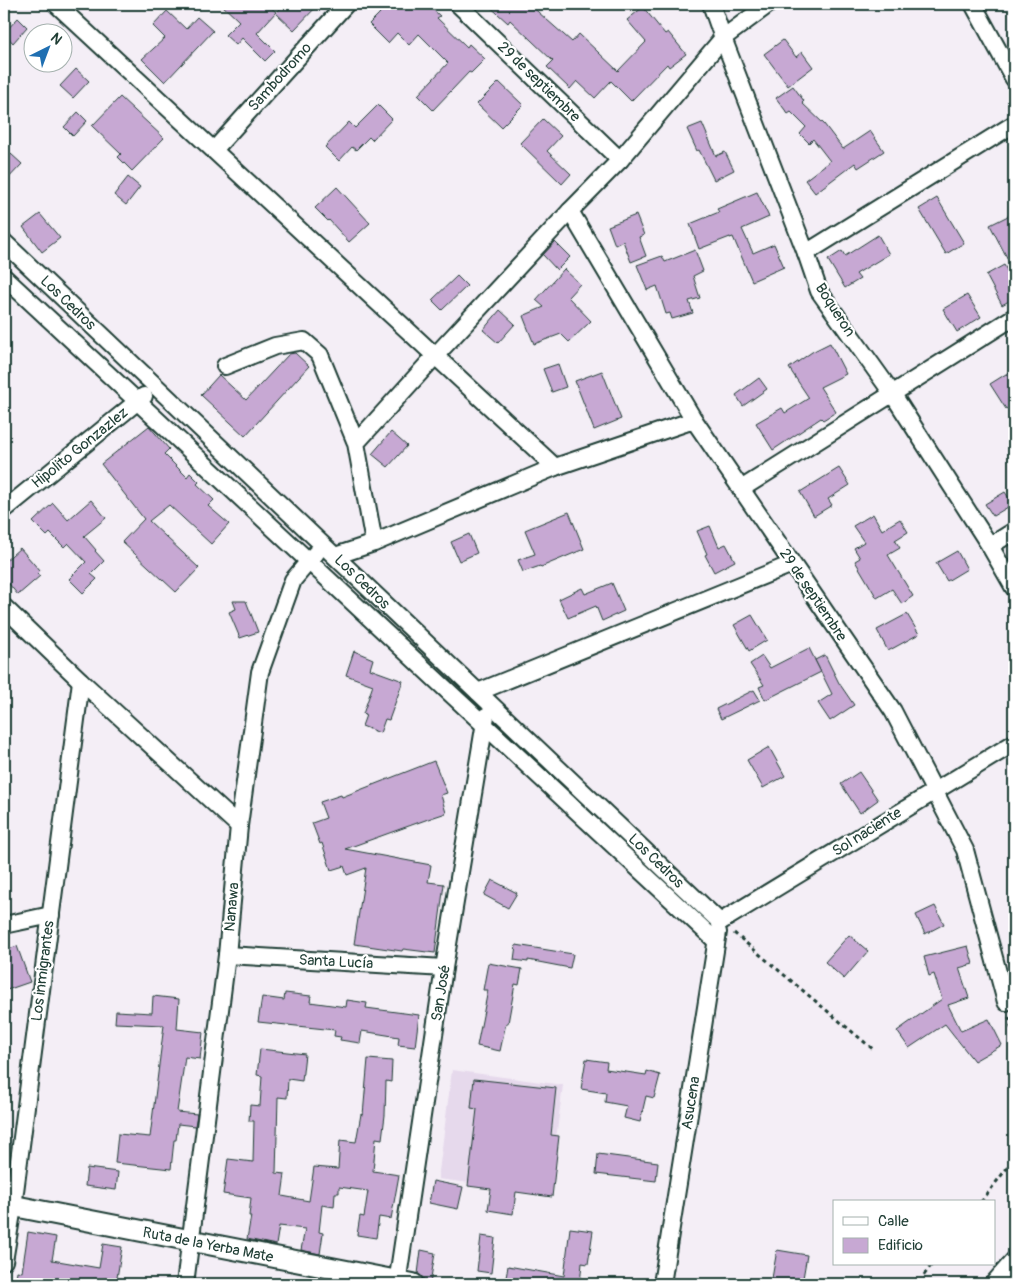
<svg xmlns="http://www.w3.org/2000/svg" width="1018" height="1288" font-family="Pangolin,sans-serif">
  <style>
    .built { fill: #e6d9ec }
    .building { fill: #c7a8d3; stroke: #1f3d34 }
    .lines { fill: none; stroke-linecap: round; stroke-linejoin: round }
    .minor-casing { stroke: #1f3d34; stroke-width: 20 }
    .major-casing { stroke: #1f3d34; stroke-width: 24 }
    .path { stroke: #1f3d34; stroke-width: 3; stroke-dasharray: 4 4; stroke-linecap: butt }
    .minor { stroke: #fff; stroke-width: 16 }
    .major { stroke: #fff; stroke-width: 20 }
    .labels { text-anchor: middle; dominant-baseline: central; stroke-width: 4.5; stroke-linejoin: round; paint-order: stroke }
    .street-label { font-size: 15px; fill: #1f3d34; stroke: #fff }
  </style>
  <rect width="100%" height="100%" fill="#f4eef6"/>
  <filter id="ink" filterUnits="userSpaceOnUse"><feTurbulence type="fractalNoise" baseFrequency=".02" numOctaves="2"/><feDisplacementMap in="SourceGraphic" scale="10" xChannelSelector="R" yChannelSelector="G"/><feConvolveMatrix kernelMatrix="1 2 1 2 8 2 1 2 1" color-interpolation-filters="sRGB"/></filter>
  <g filter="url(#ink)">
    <polygon class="built" points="452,1070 563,1085 549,1193 438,1179"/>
    <g class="building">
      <polygon points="221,4 267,4 276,12 257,33 275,51 265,61 242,38 236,45 225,35 239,21"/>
      <polygon points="285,4 319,4 294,30 276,13"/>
      <polygon points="370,4 427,4 440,16 437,18 467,47 469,44 485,59 471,73 469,72 433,110 418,95 448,63 419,34 409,45 397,33 388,43 369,24 380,13"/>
      <polygon points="487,4 529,4 572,42 579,34 618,71 646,42 627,20 643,7 665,34 668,32 686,54 669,67 667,64 631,101 611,81 595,98 577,81 570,89 547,67 553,61 510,20 508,23"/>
      <polygon points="167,11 186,29 197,17 213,31 165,82 142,59 165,38 153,26"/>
      <polygon points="18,18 27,27 13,43 4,33"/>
      <polygon points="783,40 796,57 802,52 813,67 788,86 764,54"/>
      <polygon points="76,69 89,81 73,98 60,86"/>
      <polygon points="499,82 523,105 501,127 477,104"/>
      <polygon points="793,86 804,101 802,103 824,124 843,149 870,131 884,151 858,168 855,163 815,193 805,180 830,161 813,139 809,143 800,134 806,127 791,112 788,114 776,98"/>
      <polygon points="120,97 164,138 132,171 118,157 121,154 92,126"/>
      <polygon points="378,105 392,119 372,140 369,137 356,150 352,147 339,161 325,147 349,122 355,128"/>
      <polygon points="78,112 87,121 73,136 64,127"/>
      <polygon points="543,119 561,136 547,151 571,174 562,184 520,143"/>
      <polygon points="702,123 716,156 725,152 734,170 714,180 699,150 697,151 687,129"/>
      <polygon points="11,154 22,164 4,183 4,162"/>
      <polygon points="128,177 140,187 126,205 114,195"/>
      <polygon points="337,187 370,223 349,242 329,220 328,221 315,208"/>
      <polygon points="757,192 769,217 742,229 753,253 774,244 784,267 752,281 733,237 730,238 730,237 699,249 690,224 719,212 717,209"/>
      <polygon points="937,198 964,243 946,254 919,209"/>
      <polygon points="1014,213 1014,271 990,225"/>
      <polygon points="40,214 60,238 42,252 23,227"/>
      <polygon points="636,215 644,235 639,237 646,256 631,262 623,241 615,245 608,226"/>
      <polygon points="878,235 889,254 856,274 860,279 845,288 828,260 842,251 845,256"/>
      <polygon points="555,242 570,257 557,270 543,255"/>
      <polygon points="695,250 703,271 693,276 700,298 689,301 693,313 672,319 670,313 666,314 657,286 647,290 637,265 662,256 665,262"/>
      <polygon points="1004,265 1014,283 1014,298 1002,305 986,275"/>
      <polygon points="564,269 580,284 568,297 591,321 569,342 561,334 534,344 523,316 544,307 536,300"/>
      <polygon points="457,276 467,286 442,310 432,300"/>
      <polygon points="967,295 981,317 957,332 943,309"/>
      <polygon points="500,310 515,324 498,343 483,330"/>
      <polygon points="830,343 846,374 820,387 836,412 823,420 821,418 773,450 756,423 782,408 785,413 809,398 789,368 812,352"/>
      <polygon points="295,353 309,366 245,436 201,395 219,375 246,400 289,354"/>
      <polygon points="558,364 566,387 552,392 543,369"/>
      <polygon points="1014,369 1014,404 1006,409 990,384"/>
      <polygon points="602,371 621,419 594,430 575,381"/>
      <polygon points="759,378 767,389 743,406 736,395"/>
      <polygon points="149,426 169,449 164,454 187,477 190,473 199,482 197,484 214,500 208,506 229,524 211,544 169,505 149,521 199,568 176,592 122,542 144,519 101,464"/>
      <polygon points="391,432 407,446 388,467 372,454"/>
      <polygon points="839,468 850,485 828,499 832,505 814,516 800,492"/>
      <polygon points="1005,492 1013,504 993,516 985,504"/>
      <polygon points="91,500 106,518 84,536 96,550 95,551 104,561 91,574 97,579 83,593 69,579 86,562 68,543 64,547 50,533 47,536 33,522 53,503 68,520"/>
      <polygon points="569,512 584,549 541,567 540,566 523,572 518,560 535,554 525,530"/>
      <polygon points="873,514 882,530 900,519 908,532 895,540 900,548 888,555 913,596 902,604 892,589 877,598 855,561 860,558 854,548 864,542 853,526"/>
      <polygon points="710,526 719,547 726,544 735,561 714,572 705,555 707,554 697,531"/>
      <polygon points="469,534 477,553 459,561 451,542"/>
      <polygon points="20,548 40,571 37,574 40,576 18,595 4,578 4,562"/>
      <polygon points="957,551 967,569 947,581 936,563"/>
      <polygon points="612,583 624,611 602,621 596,606 568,618 559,599 582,588 585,594"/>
      <polygon points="233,601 246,601 258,632 240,638 229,612 236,609"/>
      <polygon points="907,614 919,634 888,651 877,630"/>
      <polygon points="752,615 767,640 749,651 734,625"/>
      <polygon points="809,648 821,672 765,700 759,687 764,685 750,664 762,656 770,668"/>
      <polygon points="354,651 373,659 370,669 403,681 389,720 385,719 380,733 362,726 366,715 363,714 373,685 346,675"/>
      <polygon points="825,655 839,683 854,705 830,721 818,703 832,694 815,660"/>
      <polygon points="754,690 760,700 721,719 716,709"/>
      <polygon points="769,747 785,776 763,788 747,760"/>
      <polygon points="434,761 447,793 441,795 446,813 431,818 345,849 431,865 428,882 444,884 435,953 403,949 402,951 354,944 366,868 347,875 344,866 331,870 322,843 320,844 312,823 326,818 320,802 341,795 342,797"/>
      <polygon points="859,772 878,800 860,813 841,784"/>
      <polygon points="492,880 517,893 508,908 484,895"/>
      <polygon points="935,906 944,924 925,934 916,915"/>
      <polygon points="849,935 868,951 844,979 825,962"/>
      <polygon points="516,945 573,954 570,968 528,960 528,962 514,960"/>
      <polygon points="17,946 30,982 4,991 4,951"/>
      <polygon points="968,946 973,964 959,968 969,998 948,1005 961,1031 989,1019 1002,1045 974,1061 945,1024 909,1048 897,1031 942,999 934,974 929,976 924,957"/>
      <polygon points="488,963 522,969 519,985 515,984 508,1023 506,1023 500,1051 477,1046 488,990 483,990"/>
      <polygon points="285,993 311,996 310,1002 346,1007 347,1000 367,1003 366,1008 419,1015 415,1047 398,1045 399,1037 362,1031 360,1043 340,1040 341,1037 334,1036 335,1030 258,1022 262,997 284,1000"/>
      <polygon points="153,996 179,999 177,1029 203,1032 200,1059 185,1057 177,1112 197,1114 195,1126 178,1124 176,1140 174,1140 171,1169 115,1163 118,1134 150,1137 164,1025 115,1023 116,1011 152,1013"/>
      <polygon points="260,1049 305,1054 302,1081 288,1079 287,1098 278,1097 276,1173 285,1174 282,1196 309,1201 314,1167 338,1169 340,1140 356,1142 361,1114 363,1115 368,1059 392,1061 391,1082 386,1081 385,1115 382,1139 376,1138 373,1171 399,1175 391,1219 379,1217 376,1238 357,1235 360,1216 364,1217 368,1191 339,1187 339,1193 335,1193 334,1207 322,1205 319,1232 323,1233 320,1254 301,1250 305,1229 279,1226 276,1245 247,1239 251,1216 249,1216 251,1198 223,1194 228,1159 253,1162 254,1121 249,1121 250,1105 260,1106 262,1076 257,1075"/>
      <polygon points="586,1059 607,1062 606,1069 646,1075 647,1071 660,1075 654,1098 646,1096 640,1122 624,1118 627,1106 605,1102 606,1093 581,1089"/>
      <polygon points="474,1079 556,1088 551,1135 559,1136 552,1197 516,1192 513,1214 488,1210 491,1189 468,1186 477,1109 471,1108"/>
      <polygon points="598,1154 658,1162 656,1181 596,1174"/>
      <polygon points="87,1168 118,1172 116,1190 85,1186"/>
      <polygon points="433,1181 463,1187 458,1209 429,1203"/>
      <polygon points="570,1228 593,1231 588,1264 582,1263 580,1284 505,1284 508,1266 564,1276"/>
      <polygon points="28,1232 56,1237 52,1260 99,1268 103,1244 122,1247 116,1284 15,1284 17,1271 22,1272"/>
      <polygon points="481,1236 495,1238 491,1273 477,1271"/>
      <polygon points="421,1250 435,1253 430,1284 425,1284 424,1280 418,1274"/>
      <polygon points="777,1250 807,1255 802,1284 771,1284"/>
    </g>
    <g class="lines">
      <g class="minor-casing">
        <g id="minor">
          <polyline points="56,4 555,467"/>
          <polyline points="458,4 620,160"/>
          <polyline points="711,4 723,38 806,253 819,291 892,393 990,546 1014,588"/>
          <polyline points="973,4 1014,79"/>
          <polyline points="214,150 346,4"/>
          <polyline points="570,211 694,420 893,711 965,850 1006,1002"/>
          <polyline points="4,242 720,922"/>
          <polyline points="806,253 1014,124"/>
          <polyline points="4,277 716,941"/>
          <polyline points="225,366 275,346 304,341 320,355 356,443"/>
          <polyline points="741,489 1014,317"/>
          <polyline points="4,510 144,396"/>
          <polyline points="374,543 356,443 435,356 570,211 620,160 723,38 769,4"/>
          <polyline points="990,546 1014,531"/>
          <polyline points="335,556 374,543 555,467 694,420"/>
          <polyline points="4,607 81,681 239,826"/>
          <polyline points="478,692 792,564"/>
          <polyline points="720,922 1014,743"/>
          <polyline points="4,925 51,915"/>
          <polyline points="227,955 444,968"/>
          <polyline points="4,1261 13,1207 81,681"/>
          <polyline points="185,1284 227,955 239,826 260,672 293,580 316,553"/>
          <polyline points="397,1284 444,968 486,716"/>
          <polyline points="662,1284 718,932"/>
          <polyline points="993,1284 1014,1260"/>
        </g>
      </g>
      <g class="major-casing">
        <polyline id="major" points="4,1204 413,1284"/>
      </g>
      <g class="path">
        <polyline points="734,933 874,1050"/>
        <polyline points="1009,1017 1014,1040"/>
        <polyline points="981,1202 1014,1159"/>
        <polyline points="924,1275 932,1264"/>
      </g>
      <use href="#minor" class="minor"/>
      <use href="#major" class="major"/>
    </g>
  </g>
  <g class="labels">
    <g class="street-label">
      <text transform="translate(280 77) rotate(-48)">Sambodromo</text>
      <text transform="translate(539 82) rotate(44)">29 de septiembre</text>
      <text transform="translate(68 303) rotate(44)">Los Cedros</text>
      <text transform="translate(835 310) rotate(57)">Boqueron</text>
      <text transform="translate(80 448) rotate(-39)">Hipolito Gonzazlez</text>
      <text transform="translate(362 582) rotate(44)">Los Cedros</text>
      <text transform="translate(813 595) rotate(56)">29 de septiembre</text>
      <text transform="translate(867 832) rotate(-32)">Sol naciente</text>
      <text transform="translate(656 861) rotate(44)">Los Cedros</text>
      <text transform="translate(232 907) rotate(-85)">Nanawa</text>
      <text transform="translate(336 962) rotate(3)">Santa Lucía</text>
      <text transform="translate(43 971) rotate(-83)">Los inmigrantes</text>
      <text transform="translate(441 993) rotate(-81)">San José</text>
      <text transform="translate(691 1103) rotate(-81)">Asucena</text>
      <text transform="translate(208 1245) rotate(11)">Ruta de la Yerba Mate</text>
    </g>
  </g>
  <rect width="1018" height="1288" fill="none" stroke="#fff" stroke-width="20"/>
  <rect x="10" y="10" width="998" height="1268" fill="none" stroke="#1f3d34" stroke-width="2" filter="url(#ink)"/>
  <rect x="833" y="1200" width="162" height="65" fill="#ffffff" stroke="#a5b1ae"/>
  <rect x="843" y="1217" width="25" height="8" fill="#ffffff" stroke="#a5b1ae"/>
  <text x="878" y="1226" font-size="15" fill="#1f3d34">Calle</text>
  <rect x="843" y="1238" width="25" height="15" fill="#c7a8d3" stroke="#a5b1ae"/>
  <text x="878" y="1250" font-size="15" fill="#1f3d34">Edificio</text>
  <g transform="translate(48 48) rotate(42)"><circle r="24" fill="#ffffff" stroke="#a5b1ae"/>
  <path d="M0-4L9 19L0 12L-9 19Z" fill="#1f6fb2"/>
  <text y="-8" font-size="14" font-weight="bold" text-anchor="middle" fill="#1f3d34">N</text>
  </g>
</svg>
